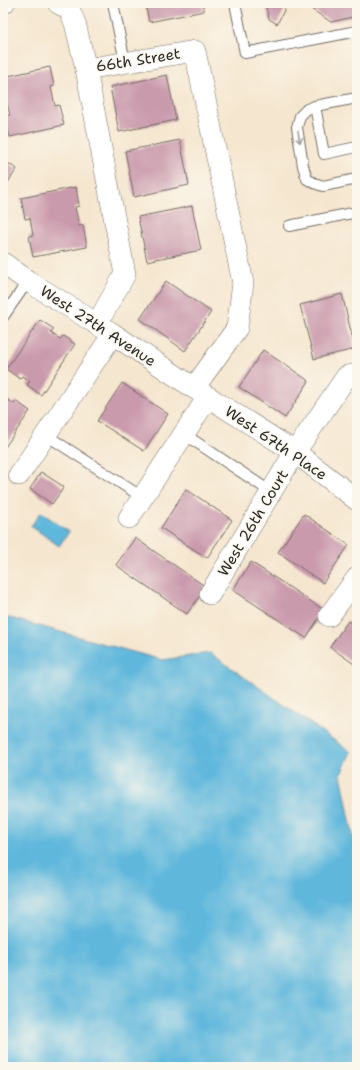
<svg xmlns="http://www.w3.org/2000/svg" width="360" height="1070" font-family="'Shantell Sans',sans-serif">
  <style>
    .water { fill: #5fb7dc; stroke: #457184 }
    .building { fill: #c999ac }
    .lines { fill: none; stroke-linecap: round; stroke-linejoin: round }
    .service-casing { stroke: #726c64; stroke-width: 12 }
    .minor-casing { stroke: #726c64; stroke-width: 22 }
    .service { stroke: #fff; stroke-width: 10 }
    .minor { stroke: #fff; stroke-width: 21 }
    .oneway { stroke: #a0a0a0 }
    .labels { text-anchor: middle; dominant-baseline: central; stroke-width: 3; stroke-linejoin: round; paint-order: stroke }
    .street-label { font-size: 15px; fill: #2b2b2b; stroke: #fbf7ec }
  </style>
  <rect width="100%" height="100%" fill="#fbf7ec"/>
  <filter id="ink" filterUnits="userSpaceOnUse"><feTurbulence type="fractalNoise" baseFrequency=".025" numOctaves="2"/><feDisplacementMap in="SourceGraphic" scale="8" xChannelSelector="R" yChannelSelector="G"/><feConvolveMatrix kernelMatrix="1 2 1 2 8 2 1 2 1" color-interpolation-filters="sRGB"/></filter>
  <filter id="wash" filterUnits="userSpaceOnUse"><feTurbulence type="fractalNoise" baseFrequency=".012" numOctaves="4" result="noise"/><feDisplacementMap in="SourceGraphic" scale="16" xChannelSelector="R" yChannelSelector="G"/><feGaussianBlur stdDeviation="0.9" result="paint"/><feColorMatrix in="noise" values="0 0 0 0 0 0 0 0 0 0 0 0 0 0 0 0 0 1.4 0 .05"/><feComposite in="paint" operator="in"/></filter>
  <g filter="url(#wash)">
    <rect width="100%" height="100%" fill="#f5e6cf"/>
    <g class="water">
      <polygon points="41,512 69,532 59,546 31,526"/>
      <polygon points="3,616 162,660 210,653 351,752 341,774 357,856 357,1067 3,1067"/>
    </g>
    <g id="blocks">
      <g class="building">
        <polygon points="145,3 202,3 204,11 149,22"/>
        <polygon points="265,3 288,3 277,24 269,19"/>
        <polygon points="302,3 357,3 357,16 331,22"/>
        <polygon points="50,67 54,86 51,87 55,106 59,105 64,125 10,137 5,116 10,115 6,99 3,99 3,77"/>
        <polygon points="167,75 176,120 119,132 110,87"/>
        <polygon points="180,140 189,185 134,197 125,151"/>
        <polygon points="3,160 17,169 6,185 3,183"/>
        <polygon points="76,187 79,206 75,207 79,226 83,225 87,247 33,257 29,236 33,235 30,218 25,219 21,198"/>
        <polygon points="192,206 201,250 147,261 138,217"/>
        <polygon points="166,281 211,312 185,351 140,319"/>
        <polygon points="342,294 355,349 314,359 300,305"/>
        <polygon points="40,320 54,329 51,333 60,339 63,336 75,344 41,395 27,385 30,381 22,376 20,379 6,369"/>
        <polygon points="263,350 309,381 285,418 239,387"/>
        <polygon points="122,383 168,414 144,451 97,421"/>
        <polygon points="3,392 7,395 5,398 14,404 16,401 30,411 3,450"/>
        <polygon points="41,472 64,487 52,504 30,489"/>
        <polygon points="186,489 232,520 207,558 161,528"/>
        <polygon points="304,514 349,545 323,583 278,552"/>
        <polygon points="135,538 206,587 187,614 116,565"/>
        <polygon points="251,562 324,610 306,638 233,590"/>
        <polygon points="348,621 357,627 357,666 330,647"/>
      </g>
    </g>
  </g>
  <g filter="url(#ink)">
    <use href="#blocks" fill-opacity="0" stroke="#726c64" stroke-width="1"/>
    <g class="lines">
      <g class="service-casing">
        <g id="service">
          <polyline points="113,3 125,62"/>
          <polyline points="235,3 245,53 357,31"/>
          <polyline points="357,98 315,106 324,154 357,147"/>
          <polyline points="315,106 307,109 300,116 297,127 303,166 307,179 314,183 323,186 357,179"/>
          <polyline points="289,226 357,212"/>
          <polyline points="3,317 28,281"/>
          <polyline points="184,434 271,492"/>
          <polyline points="46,435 142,497"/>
        </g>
      </g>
      <g class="minor-casing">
        <g id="minor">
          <polyline points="3,3 4,3"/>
          <polyline points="58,3 69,9 75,23 86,69 125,274 97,324"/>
          <polyline points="86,69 195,51 243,283 237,328 194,388"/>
          <polyline points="3,263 28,281 113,334 194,388 295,452 357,500"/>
          <polyline points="19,475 113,334"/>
          <polyline points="129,518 208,397"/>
          <polyline points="210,594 295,452 347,376 357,374"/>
          <polyline points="329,616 357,578"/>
        </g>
      </g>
      <use href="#service" class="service"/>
      <use href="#minor" class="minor"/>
    </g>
    <defs><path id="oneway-shaft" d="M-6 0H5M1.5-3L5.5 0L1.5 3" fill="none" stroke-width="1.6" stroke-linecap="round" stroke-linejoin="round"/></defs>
    <use class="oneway" href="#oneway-shaft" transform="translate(299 137) rotate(81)"/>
  </g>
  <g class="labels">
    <g class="street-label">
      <text transform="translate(138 60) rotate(-9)">66th Street</text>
      <text transform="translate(98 326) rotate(33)">West 27th Avenue</text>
      <text transform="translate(276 443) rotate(34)">West 67th Place</text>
      <text transform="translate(253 523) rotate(-59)">West 26th Court</text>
    </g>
  </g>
  <rect width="360" height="1070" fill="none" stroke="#fbf7ec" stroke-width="16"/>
</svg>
